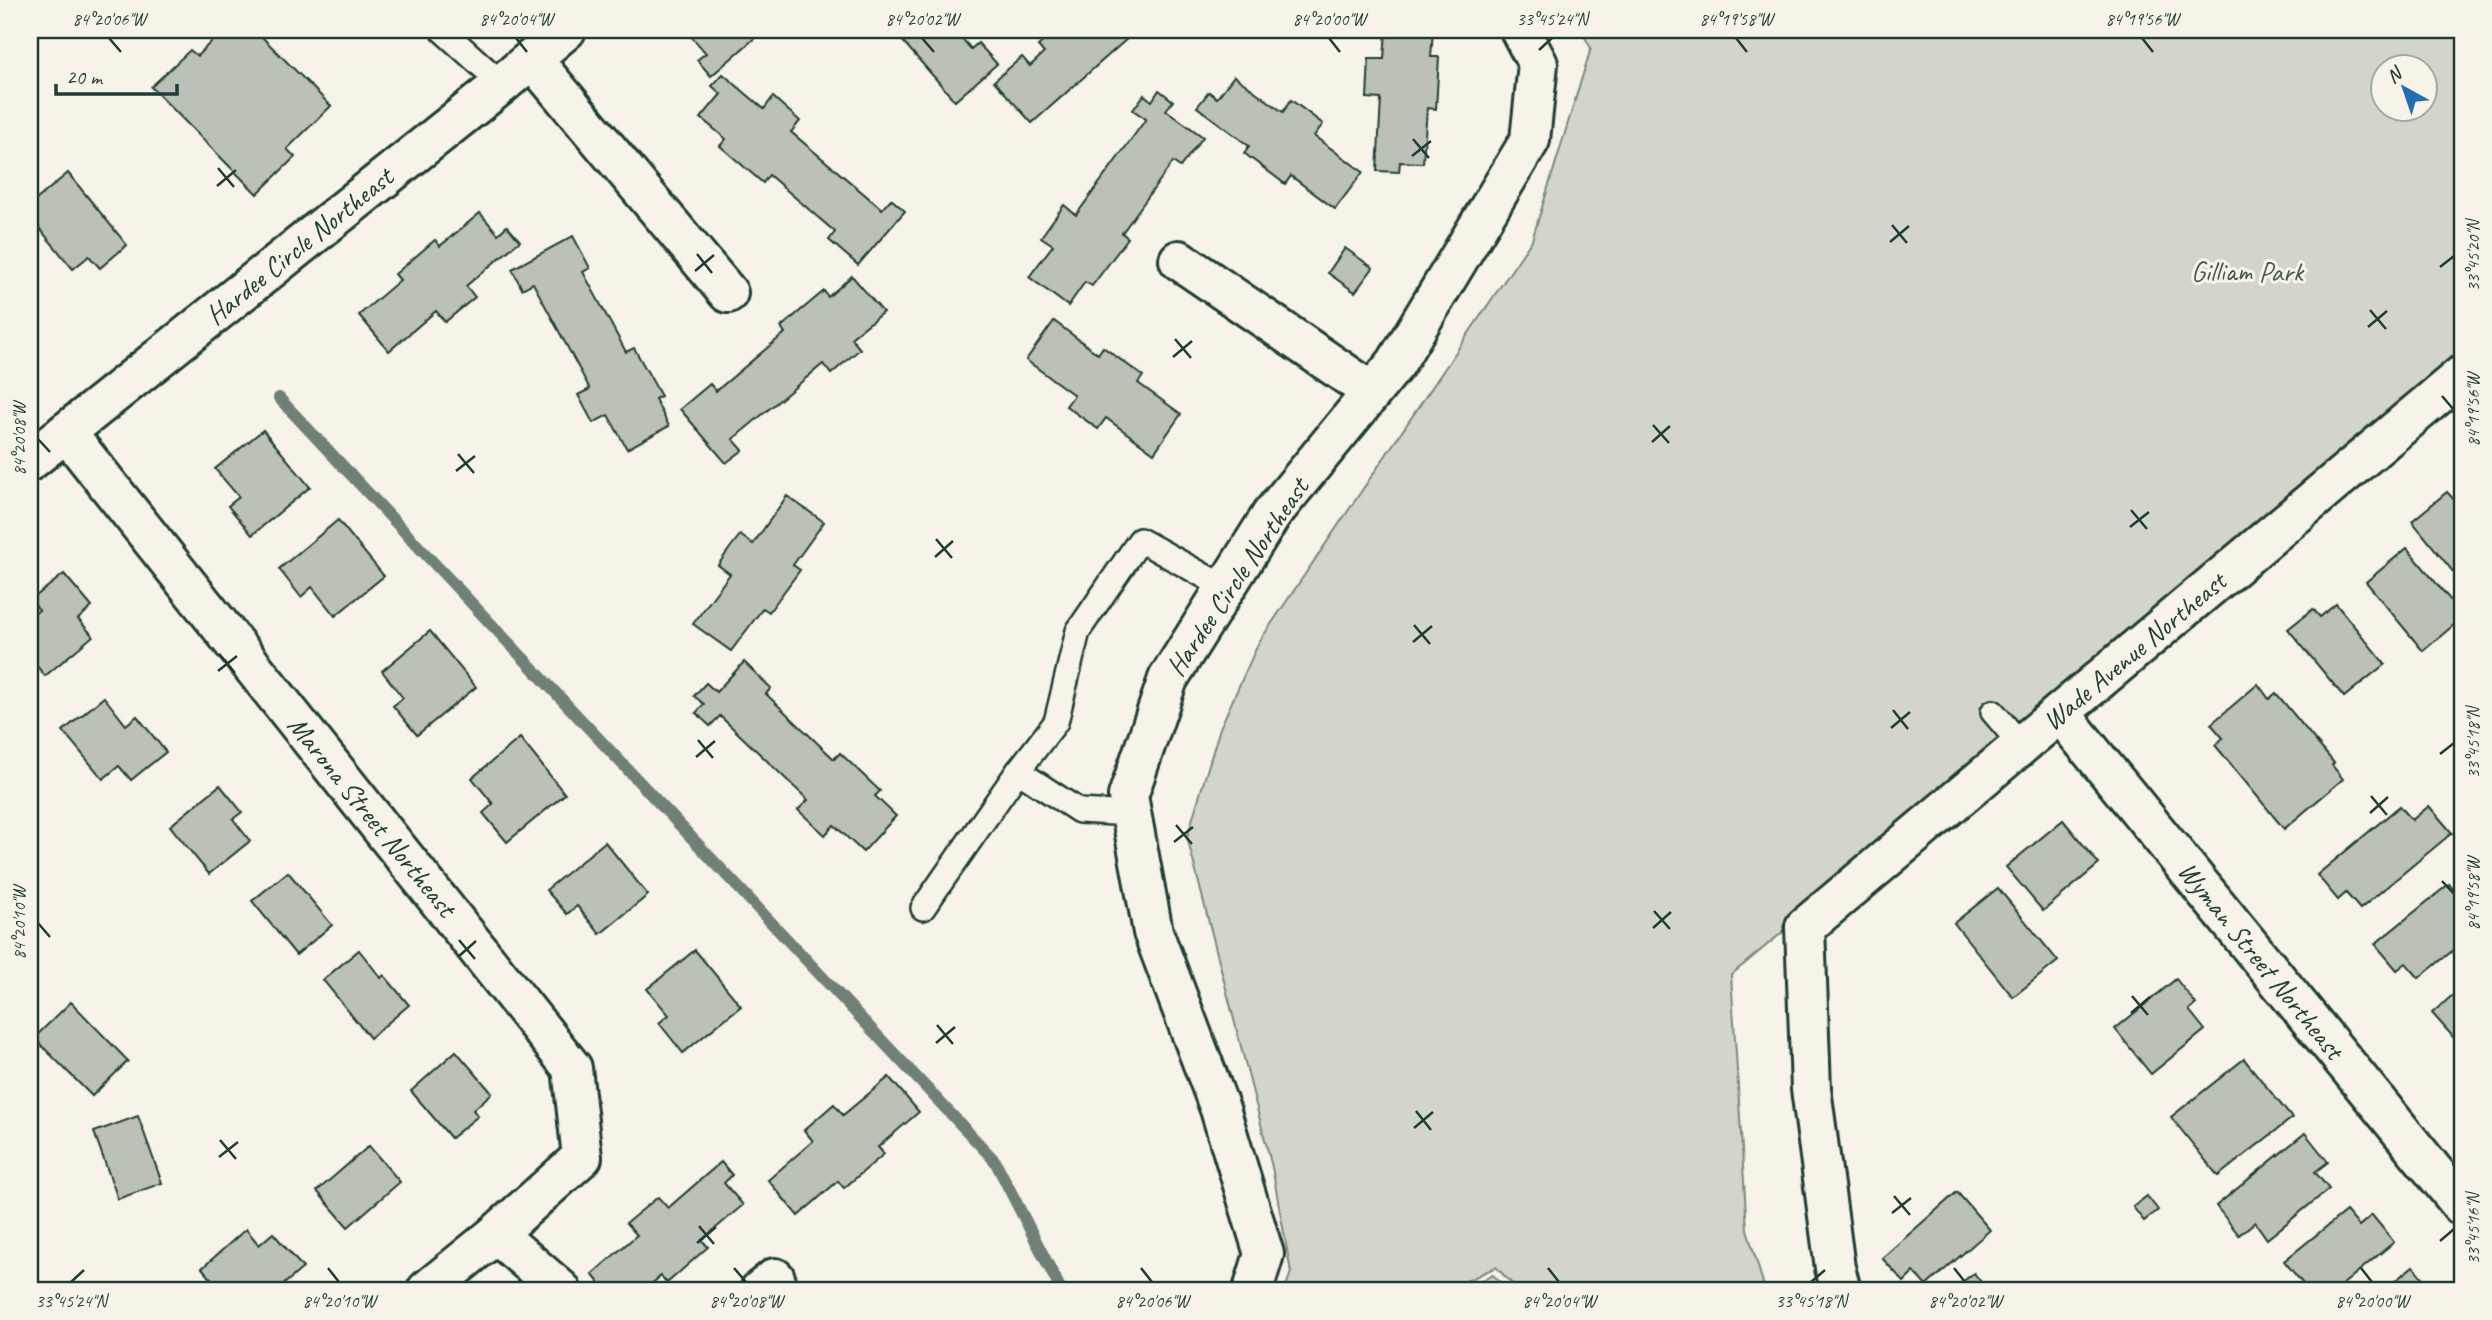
<svg xmlns="http://www.w3.org/2000/svg" width="2492" height="1320" font-family="Caveat,sans-serif">
  <style>
    .green { fill: #d3d5ca; stroke: #79897f; stroke-width: 2; fill-rule: evenodd }
    .lines { fill: none; stroke-linecap: round; stroke-linejoin: round }
    .stream { stroke: #6f8077; stroke-width: 12 }
    .building { fill: #bbc1b6; stroke: #1f3d34; stroke-width: 2 }
    .lane-casing { stroke: #1f3d34; stroke-width: 28 }
    .street-casing { stroke: #1f3d34; stroke-width: 44 }
    .lane { stroke: #f7f3e8; stroke-width: 23 }
    .street { stroke: #f7f3e8; stroke-width: 38 }
    .ticks { fill: none; stroke: #1f3d34; stroke-width: 2.5 }
    .labels { text-anchor: middle; dominant-baseline: central; stroke-width: 6; stroke-linejoin: round; paint-order: stroke }
    .street-label { font-size: 28px; fill: #1f3d34; stroke: #f7f3e8 }
    .park-label { font-size: 28px; fill: #435b52; stroke: #f7f3e8 }
    .neatline { fill: none; stroke: #1f3d34; stroke-width: 2.5 }
    .ticks-label { font-size: 18px; text-anchor: middle; fill: #1f3d34 }
  </style>
  <rect width="100%" height="100%" fill="#f7f3e8"/>
  <filter id="ink" filterUnits="userSpaceOnUse"><feTurbulence type="fractalNoise" baseFrequency=".0143" numOctaves="2"/><feDisplacementMap in="SourceGraphic" scale="14" xChannelSelector="R" yChannelSelector="G"/><feConvolveMatrix kernelMatrix="1 2 1 2 8 2 1 2 1" color-interpolation-filters="sRGB"/></filter>
  <g filter="url(#ink)">
    <g class="green">
      <path d="M1581,30H2462V368L1731,975L1747,1229L1765,1290H1518L1496,1267L1447,1290H1285L1291,1272L1272,1167L1187,837L1220,728L1259,642L1532,240L1591,48ZM2384,66H2426V108H2384Z"/>
      <polygon points="1493,1275 1507,1290 1462,1290"/>
    </g>
    <g class="lines">
      <polyline class="stream" points="279,398 995,1161 1061,1290"/>
    </g>
    <g class="building">
      <polygon points="223,30 255,30 331,106 287,149 295,157 257,194 151,87 190,50 197,56"/>
      <polygon points="692,30 764,30 711,76 697,60 706,53 688,33"/>
      <polygon points="893,30 955,30 971,49 978,43 997,64 955,101"/>
      <polygon points="1056,30 1072,30 1075,33 1079,30 1137,30 1032,123 994,81 1022,57 1030,66 1044,53 1038,46"/>
      <polygon points="1386,30 1433,30 1431,57 1439,57 1436,109 1427,108 1423,163 1400,162 1399,172 1377,171 1381,99 1367,98 1369,59 1384,59"/>
      <polygon points="723,74 764,109 773,97 800,121 791,132 882,209 891,199 905,211 858,265 829,240 835,232 769,175 763,183 720,146 726,139 701,118 721,94 712,86"/>
      <polygon points="1234,76 1283,112 1291,100 1323,124 1314,136 1363,172 1335,209 1291,176 1285,184 1244,153 1249,146 1197,107 1209,92 1217,98"/>
      <polygon points="1159,90 1173,101 1166,110 1203,137 1180,167 1173,162 1122,233 1128,238 1092,286 1085,282 1068,306 1029,277 1053,245 1041,237 1064,205 1076,215 1146,119 1133,110 1144,95 1152,101"/>
      <polygon points="68,173 127,245 100,268 89,256 73,269 30,217 30,205"/>
      <polygon points="480,213 498,234 507,226 520,241 466,286 475,297 445,322 436,311 389,351 359,315 400,280 395,274 435,240 440,246"/>
      <polygon points="573,236 590,268 583,272 626,352 634,348 661,396 655,399 669,426 627,449 608,415 593,423 578,395 590,389 533,283 522,289 512,269"/>
      <polygon points="1345,248 1373,268 1355,292 1328,273"/>
      <polygon points="852,276 883,312 851,338 860,349 831,374 823,364 733,439 743,450 726,463 680,409 710,384 716,391 785,333 781,327 824,291 828,297"/>
      <polygon points="1054,321 1098,354 1103,347 1143,376 1138,383 1181,414 1154,453 1106,418 1098,429 1066,406 1074,395 1026,360"/>
      <polygon points="263,430 310,487 252,535 228,506 239,497 215,469"/>
      <polygon points="2447,492 2458,504 2462,501 2462,583 2412,521"/>
      <polygon points="787,496 824,522 793,565 800,570 769,612 763,608 731,651 693,624 730,574 718,565 730,548 740,535 753,544"/>
      <polygon points="338,520 384,576 335,616 312,587 301,597 279,569"/>
      <polygon points="2407,548 2462,614 2462,618 2423,651 2366,582"/>
      <polygon points="64,574 92,607 78,619 93,636 45,676 30,658 30,617 39,610 31,600"/>
      <polygon points="2336,604 2385,664 2344,697 2288,629 2313,609 2320,617"/>
      <polygon points="430,631 476,687 417,735 393,706 403,698 382,671"/>
      <polygon points="744,662 771,688 766,694 834,759 840,753 880,791 875,796 896,816 863,852 834,825 825,835 798,810 808,800 720,716 710,726 696,713 704,704 694,696 706,683 716,692"/>
      <polygon points="2258,684 2269,699 2276,693 2334,763 2332,765 2343,779 2284,829 2215,745 2223,738 2211,724"/>
      <polygon points="104,697 126,725 137,716 166,752 131,780 119,766 103,779 63,731"/>
      <polygon points="520,738 565,794 507,842 483,813 493,804 472,778"/>
      <polygon points="220,785 242,812 233,819 250,841 209,874 170,826"/>
      <polygon points="2400,806 2412,820 2429,806 2452,833 2360,909 2346,893 2338,900 2317,875"/>
      <polygon points="2063,820 2099,864 2043,911 2006,867"/>
      <polygon points="605,842 648,895 600,934 577,906 567,914 546,890"/>
      <polygon points="288,872 332,925 296,955 252,901"/>
      <polygon points="2449,884 2462,900 2462,943 2419,978 2406,963 2397,970 2375,944"/>
      <polygon points="1998,888 2058,961 2013,997 1954,923"/>
      <polygon points="359,950 381,978 384,975 409,1005 370,1038 323,980"/>
      <polygon points="695,950 741,1006 683,1053 659,1023 669,1015 647,989"/>
      <polygon points="2176,979 2196,1004 2189,1010 2205,1030 2151,1074 2115,1029"/>
      <polygon points="2462,987 2462,1033 2454,1038 2432,1013"/>
      <polygon points="71,1002 128,1061 92,1096 34,1038"/>
      <polygon points="456,1051 492,1093 473,1110 478,1116 451,1138 411,1091"/>
      <polygon points="2244,1059 2292,1118 2218,1176 2171,1117"/>
      <polygon points="889,1077 919,1112 878,1147 884,1154 844,1188 838,1181 798,1216 768,1180 813,1141 804,1130 834,1104 843,1115"/>
      <polygon points="138,1116 162,1183 118,1199 94,1132"/>
      <polygon points="2305,1133 2328,1162 2315,1172 2329,1189 2267,1239 2255,1222 2239,1235 2216,1206"/>
      <polygon points="369,1146 400,1182 348,1227 317,1191"/>
      <polygon points="721,1162 732,1175 724,1183 743,1205 702,1240 708,1247 667,1283 661,1276 644,1290 605,1290 592,1274 637,1235 626,1223 658,1197 668,1208"/>
      <polygon points="1957,1192 1990,1230 1926,1286 1914,1272 1904,1282 1882,1258"/>
      <polygon points="2147,1196 2158,1210 2144,1221 2133,1207"/>
      <polygon points="2346,1211 2359,1226 2372,1215 2394,1242 2336,1290 2308,1290 2284,1261"/>
      <polygon points="246,1229 259,1245 273,1233 303,1268 277,1290 266,1290 263,1286 258,1290 221,1290 202,1268"/>
      <polygon points="2413,1266 2432,1290 2384,1290"/>
      <polygon points="1974,1273 1987,1290 1952,1290"/>
    </g>
    <g class="lines">
      <g class="lane-casing">
        <g id="lane">
          <polyline points="442,30 502,84"/>
          <polyline points="1993,712 2022,746"/>
          <polyline points="1018,771 1079,811 1131,814"/>
          <polyline points="923,908 1018,771 1056,722 1078,631 1140,540 1226,588"/>
        </g>
      </g>
      <g class="street-casing">
        <g id="street">
          <polyline points="532,59 728,293"/>
          <polyline points="1179,260 1372,392"/>
          <polyline points="66,432 572,1068 582,1157 496,1234 427,1290"/>
          <polyline points="30,461 502,84 566,30"/>
          <polyline points="2060,713 2462,1206"/>
          <polyline points="496,1234 561,1290"/>
          <polyline points="760,1290 775,1278"/>
          <polyline points="1253,1290 1264,1254 1220,1109 1153,932 1128,796 1168,679 1272,514 1396,363 1530,140 1538,64 1520,30"/>
          <polyline points="1841,1290 1835,1268 1811,1089 1805,927 2462,375"/>
        </g>
      </g>
      <use href="#lane" class="lane"/>
      <use href="#street" class="street"/>
    </g>
  </g>
  <path class="ticks" d="M109,38L121,52M516,38L527,52M922,38L934,52M1329,38L1340,52M1736,38L1747,52M2142,38L2153,52M1539,50L1552,38M1413,139L1429,158M1412,156L1431,141M218,168L234,187M217,186L236,170M1892,225L1907,243M1890,242L1909,226M697,254L712,273M2440,267L2454,256M695,271L714,255M2370,310L2386,329M2368,327L2387,311M1175,339L1191,358M1173,357L1192,341M2442,396L2454,410M1653,425L1669,443M38,439L50,452M1652,442L1670,426M458,454L474,473M456,471L475,456M2131,510L2147,529M2130,527L2149,512M936,539L952,558M935,557L953,541M1414,625L1430,644M1413,642L1432,626M219,654L235,673M218,671L237,656M1893,710L1908,729M1891,728L1910,712M698,740L713,758M2440,754L2454,743M696,757L715,741M2371,796L2387,815M2370,813L2388,797M1176,825L1192,844M1174,842L1193,827M2442,881L2454,894M1654,911L1670,929M38,923L50,937M1653,928L1671,912M459,940L475,959M458,957L476,941M2132,996L2148,1015M2131,1013L2150,997M937,1025L953,1044M936,1043L955,1027M1416,1111L1431,1130M1414,1128L1433,1112M220,1140L236,1159M219,1157L238,1142M1894,1196L1910,1215M1892,1213L1911,1198M699,1226L714,1244M2440,1241L2454,1229M697,1243L716,1227M328,1268L339,1282M734,1268L746,1282M1141,1268L1152,1282M1548,1268L1559,1282M1954,1268L1965,1282M2361,1268L2372,1282M71,1282L84,1270M1811,1282L1825,1270"/>
  <g class="labels">
    <g class="street-label">
      <text transform="translate(299 246) rotate(-39)">Hardee Circle Northeast</text>
      <text transform="translate(1237 577) rotate(-56)">Hardee Circle Northeast</text>
      <text transform="translate(2134 651) rotate(-40)">Wade Avenue Northeast</text>
      <text transform="translate(372 816) rotate(51)">Marona Street Northeast</text>
      <text transform="translate(2261 960) rotate(51)">Wyman Street Northeast</text>
    </g>
    <g class="park-label">
      <text x="2247" y="271">Gilliam Park</text>
    </g>
  </g>
  <rect width="2492" height="1320" fill="none" stroke="#f7f3e8" stroke-width="77"/>
  <g transform="translate(2404 88) rotate(320)"><circle r="33" fill="#f7f3e8" stroke="#a1aaa0" stroke-width="2"/>
  <path d="M0-5L12 26L0 18L-12 26Z" fill="#1f6fb2"/>
  <text y="-10" font-size="19" font-weight="bold" text-anchor="middle" fill="#1f3d34">N</text>
  </g>
  <path d="M56 84v10h121v-10" fill="none" stroke="#1f3d34" stroke-width="3.5"/>
  <text x="66" y="84" font-size="21" fill="#1f3d34" stroke="#f7f3e8" stroke-width="5" paint-order="stroke">20 m</text>
  <rect x="38" y="38" width="2416" height="1244" class="neatline"/>
  <g class="ticks-label">
    <text x="109" y="25">84°20'06"W</text>
    <text x="516" y="25">84°20'04"W</text>
    <text x="922" y="25">84°20'02"W</text>
    <text x="1329" y="25">84°20'00"W</text>
    <text x="1552" y="25">33°45'24"N</text>
    <text x="1736" y="25">84°19'58"W</text>
    <text x="2142" y="25">84°19'56"W</text>
    <text transform="translate(2473 256) rotate(-90)" y="6">33°45'20"N</text>
    <text transform="translate(2473 410) rotate(-90)" y="6">84°19'56"W</text>
    <text transform="translate(19 439) rotate(-90)" y="6">84°20'08"W</text>
    <text transform="translate(2473 743) rotate(-90)" y="6">33°45'18"N</text>
    <text transform="translate(2473 894) rotate(-90)" y="6">84°19'58"W</text>
    <text transform="translate(19 923) rotate(-90)" y="6">84°20'10"W</text>
    <text transform="translate(2473 1229) rotate(-90)" y="6">33°45'16"N</text>
    <text x="71" y="1307">33°45'24"N</text>
    <text x="339" y="1307">84°20'10"W</text>
    <text x="746" y="1307">84°20'08"W</text>
    <text x="1152" y="1307">84°20'06"W</text>
    <text x="1559" y="1307">84°20'04"W</text>
    <text x="1811" y="1307">33°45'18"N</text>
    <text x="1965" y="1307">84°20'02"W</text>
    <text x="2372" y="1307">84°20'00"W</text>
  </g>
</svg>
